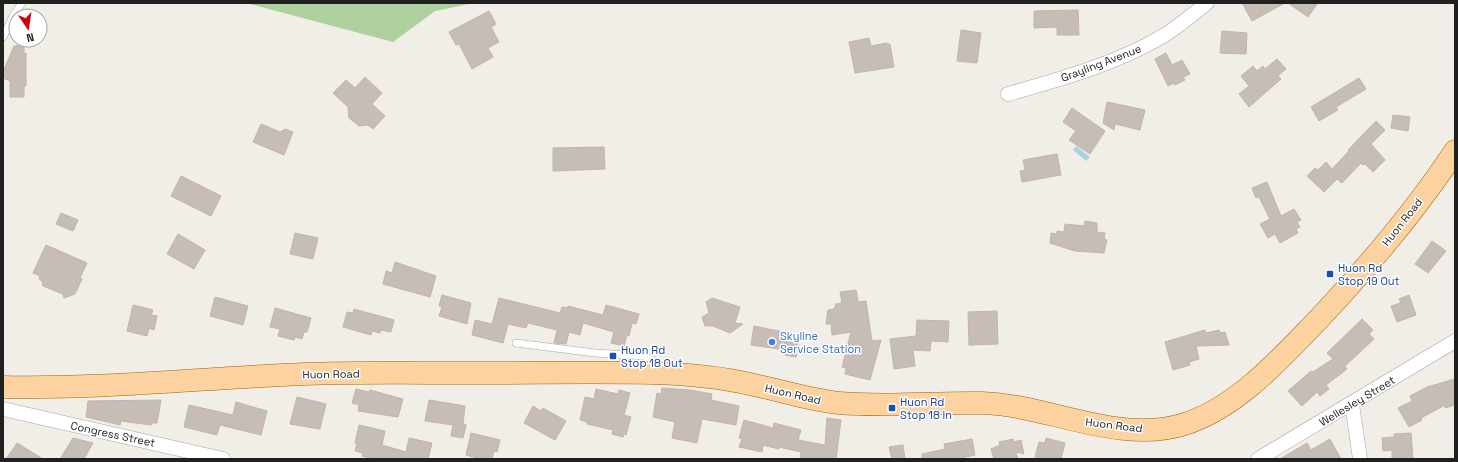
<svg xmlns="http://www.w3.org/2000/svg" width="1458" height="462" font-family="'Space Grotesk',sans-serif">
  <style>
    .forest { fill: #add09c }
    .water { fill: #a8d4de }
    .building { fill: #c6bdb6; stroke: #c3b4a9 }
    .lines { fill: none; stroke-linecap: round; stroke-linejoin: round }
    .service-casing { stroke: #a7a7a7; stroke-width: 8 }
    .minor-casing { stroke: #a7a7a7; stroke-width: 15 }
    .primary-casing { stroke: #9d6500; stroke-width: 23 }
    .service { stroke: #fff; stroke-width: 7 }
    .minor { stroke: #fff; stroke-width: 14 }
    .primary { stroke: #fcd2a1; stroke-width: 22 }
    .transit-dot { fill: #1a4fb4; stroke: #fff; stroke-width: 1.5 }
    .shop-dot { fill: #3f7fe0; stroke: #fff; stroke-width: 1.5 }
    .labels { text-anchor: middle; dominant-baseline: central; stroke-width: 3; stroke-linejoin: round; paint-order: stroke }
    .street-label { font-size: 11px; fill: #202020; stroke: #fff }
    .transit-label { font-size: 11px; fill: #164399; stroke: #fff; text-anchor: start }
    .shop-label { font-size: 11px; fill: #366cbe; stroke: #fff; text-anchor: start }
  </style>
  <rect width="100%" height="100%" fill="#f1ede7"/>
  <polygon class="forest" points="246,3 474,3 435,11 393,42"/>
  <polygon class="water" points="1076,146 1090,157 1086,161 1073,150"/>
  <g class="building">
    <polygon points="1242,3 1285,3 1252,21"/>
    <polygon points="1288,3 1318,3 1308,17"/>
    <polygon points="1078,10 1079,35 1057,35 1057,27 1034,28 1034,11"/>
    <polygon points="489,11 496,24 491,27 499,42 488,48 493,57 472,69 459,44 456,45 449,32"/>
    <polygon points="961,30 981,33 977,63 957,61"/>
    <polygon points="1222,31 1247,33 1246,54 1220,53"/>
    <polygon points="869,38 871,46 887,43 887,44 890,44 894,67 855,73 849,42"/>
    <polygon points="24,45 24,54 26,53 26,86 24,86 24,97 10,97 10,81 3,78 3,72 14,46"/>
    <polygon points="1166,53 1172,65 1182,60 1190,74 1183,77 1185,80 1175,85 1174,83 1168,86 1155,59"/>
    <polygon points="1277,59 1286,69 1278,76 1281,79 1249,107 1239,94 1249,86 1241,76 1253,66 1257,71 1263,66 1265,69"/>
    <polygon points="365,77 382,93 372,104 385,116 373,129 368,125 359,126 349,118 348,107 333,93 346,80 355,88"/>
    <polygon points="1359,78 1366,89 1336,107 1338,110 1319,121 1311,107"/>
    <polygon points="1107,102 1145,110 1140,130 1115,124 1114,130 1103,123"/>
    <polygon points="1072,108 1105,131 1090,154 1069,140 1076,131 1063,122"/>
    <polygon points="1393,115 1410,117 1408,131 1391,128"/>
    <polygon points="1376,121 1385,130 1371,144 1385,160 1373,172 1365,164 1363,165 1361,163 1342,183 1337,179 1324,192 1307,176 1315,168 1318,170 1326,162 1332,169 1349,151 1348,150"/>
    <polygon points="261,124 280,132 285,129 293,132 284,155 253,142"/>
    <polygon points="604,147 605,169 553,171 553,148"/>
    <polygon points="1057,154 1061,175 1022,182 1020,171 1025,170 1023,160"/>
    <polygon points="181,176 221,196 211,216 171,196"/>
    <polygon points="1267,182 1281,216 1294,209 1301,220 1297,222 1300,227 1296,229 1298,233 1280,243 1275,234 1268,238 1260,224 1270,219 1259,197 1256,198 1252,188"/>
    <polygon points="61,213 78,220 73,231 56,224"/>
    <polygon points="1085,221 1097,223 1097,232 1105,233 1104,239 1107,240 1104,253 1075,251 1050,243 1051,233 1057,234 1057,231 1064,232 1065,224 1084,226"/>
    <polygon points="295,233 318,238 313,259 290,254"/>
    <polygon points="178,234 205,250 194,269 167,254"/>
    <polygon points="1432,241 1446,251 1428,273 1415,264"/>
    <polygon points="46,245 87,263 80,278 82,279 75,294 64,298 63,294 43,286 42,281 39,279 40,276 33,273"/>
    <polygon points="395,262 436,276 430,297 383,284 386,271 392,273"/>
    <polygon points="856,290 858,302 866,301 872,341 881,340 870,380 845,374 846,368 842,367 851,332 832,335 831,324 826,324 828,310 834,309 836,304 842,303 840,292"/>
    <polygon points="442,295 471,303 467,324 439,316 442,307 439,306"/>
    <polygon points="1409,295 1416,315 1397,322 1391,306 1401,303 1399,299"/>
    <polygon points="215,297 248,306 243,325 210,316"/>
    <polygon points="499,298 560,313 562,307 567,308 568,306 603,315 606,305 639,314 636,324 632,323 629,336 627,335 624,346 611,343 614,332 583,323 580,335 569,332 566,344 554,343 557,330 528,323 526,328 508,324 503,343 472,335 475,320 492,324"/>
    <polygon points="712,298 740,307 735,323 743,324 730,333 713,326 705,326 702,317 709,313 706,302"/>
    <polygon points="133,305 153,310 151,315 157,316 154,330 149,328 147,336 127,331"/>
    <polygon points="275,308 311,318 307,332 304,332 302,339 295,337 294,340 278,336 280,329 270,327"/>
    <polygon points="354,309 394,320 391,332 381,330 380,333 372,331 371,335 343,327 347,312 353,313"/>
    <polygon points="997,311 998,344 969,345 968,312"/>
    <polygon points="1362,319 1373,330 1369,334 1374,339 1345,366 1347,369 1326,385 1329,389 1320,396 1317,392 1302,406 1288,391 1311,371 1313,372 1333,359 1327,353"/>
    <polygon points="917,320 949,321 948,342 931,341 930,351 913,350 915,366 894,369 890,339 916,336"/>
    <polygon points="754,326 788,333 785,350 751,345"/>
    <polygon points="1205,330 1206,333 1219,330 1221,333 1225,332 1229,345 1196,346 1199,359 1189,362 1190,365 1173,370 1165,342"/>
    <polygon points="787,341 798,343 796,357 785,355"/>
    <polygon points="1455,379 1455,405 1445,408 1445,405 1421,418 1422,420 1409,427 1398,408 1412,401 1410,396 1427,387"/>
    <polygon points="662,388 690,390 712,394 711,400 739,406 736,425 702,419 697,443 672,438 675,422 653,417 657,393 661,394"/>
    <polygon points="356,389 369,392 370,390 403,399 398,417 358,411 359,405 352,403"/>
    <polygon points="596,389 618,394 619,390 630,393 624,415 631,417 626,435 624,434 623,437 612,434 613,430 587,424 587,422 580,420 585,397 594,399"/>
    <polygon points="297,397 326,404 320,429 290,424"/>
    <polygon points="161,400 157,423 152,423 151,425 121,421 120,425 86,417 88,401"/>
    <polygon points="429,400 465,406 463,424 466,425 463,438 451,436 453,425 425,421"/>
    <polygon points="236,402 267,411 261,435 220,425 217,435 184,427 189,405 233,415"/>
    <polygon points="533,406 541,411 543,408 566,421 555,440 524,423"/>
    <polygon points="827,418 841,420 836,459 800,459 801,452 779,447 779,449 763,445 762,452 739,447 742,439 739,438 744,420 773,428 774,423 801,430 798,440 825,445"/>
    <polygon points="359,425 385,431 382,445 406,452 409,438 432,443 428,459 374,459 362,456 363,453 355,451 357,444 355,443"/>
    <polygon points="471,433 500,440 497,452 494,451 492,459 481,459 466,455"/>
    <polygon points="1411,433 1413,459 1392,459 1392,450 1383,451 1382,438 1394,437 1394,434"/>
    <polygon points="73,438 93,443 84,459 60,459"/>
    <polygon points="1046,438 1065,443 1061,459 1044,459 1035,457 1039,442 1045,443"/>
    <polygon points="972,439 975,455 956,459 922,459 922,454 945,449 944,444"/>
    <polygon points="1013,439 1014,442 1021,440 1024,454 1016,452 1018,459 994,459 991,449 1000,445 999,442"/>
    <polygon points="1330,439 1341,459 1280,459 1307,443 1311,450"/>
    <polygon points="17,443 43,459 6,459"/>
    <polygon points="903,445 905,459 892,459 889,447"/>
  </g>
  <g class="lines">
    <g class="service-casing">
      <g id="service">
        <polyline points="3,37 14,14 22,3"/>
        <polyline points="516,343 595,353 644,356 653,360 657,369"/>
      </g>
    </g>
    <g class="minor-casing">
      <g id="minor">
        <path d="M1008,94C1061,79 1116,64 1163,36C1178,27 1193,14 1207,3"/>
        <polyline points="1352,404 1360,459"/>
        <polyline points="3,409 223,459"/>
        <polyline points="1258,459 1455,341"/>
      </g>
    </g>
    <g class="primary-casing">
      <path id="primary" d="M3,387C103,389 204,378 304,374C359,372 415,373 470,373C531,373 592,372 652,373C687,374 721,377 754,385C783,391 810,400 839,403C887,407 935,402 982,403C1049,405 1118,445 1185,424C1237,407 1278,361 1315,323C1366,269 1414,213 1455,151"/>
    </g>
    <use href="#service" class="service"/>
    <use href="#minor" class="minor"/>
    <use href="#primary" class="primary"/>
  </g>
  <g class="transit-dot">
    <rect x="1326" y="270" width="8" height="8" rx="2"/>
    <rect x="609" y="352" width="8" height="8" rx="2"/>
    <rect x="888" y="404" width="8" height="8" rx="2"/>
  </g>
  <circle class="shop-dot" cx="772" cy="342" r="4"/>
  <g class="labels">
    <g class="street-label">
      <text transform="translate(1101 63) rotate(-21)">Grayling Avenue</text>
      <text transform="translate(1402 222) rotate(-52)">Huon Road</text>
      <text transform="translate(331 374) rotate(-1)">Huon Road</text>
      <text transform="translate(793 394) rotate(13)">Huon Road</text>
      <text transform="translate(1357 401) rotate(-31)">Wellesley Street</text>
      <text transform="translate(1114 425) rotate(7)">Huon Road</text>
      <text transform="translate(113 434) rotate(12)">Congress Street</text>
    </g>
    <g class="transit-label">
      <text x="1338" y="268">Huon Rd<tspan x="1338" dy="13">Stop 19 Out</tspan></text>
      <text x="621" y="350">Huon Rd<tspan x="621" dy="13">Stop 18 Out</tspan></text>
      <text x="900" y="402">Huon Rd<tspan x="900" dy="13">Stop 18 In</tspan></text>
    </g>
    <g class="shop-label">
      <text x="780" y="336">Skyline<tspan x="780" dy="13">Service Station</tspan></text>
    </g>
  </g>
  <rect width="1458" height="462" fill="none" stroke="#202020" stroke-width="8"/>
  <g transform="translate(28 28) rotate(167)"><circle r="19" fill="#ffffff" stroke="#a6a6a6"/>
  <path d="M0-3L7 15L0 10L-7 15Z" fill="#d10006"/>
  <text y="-6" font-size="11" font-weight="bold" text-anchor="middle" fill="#202020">N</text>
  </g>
</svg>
